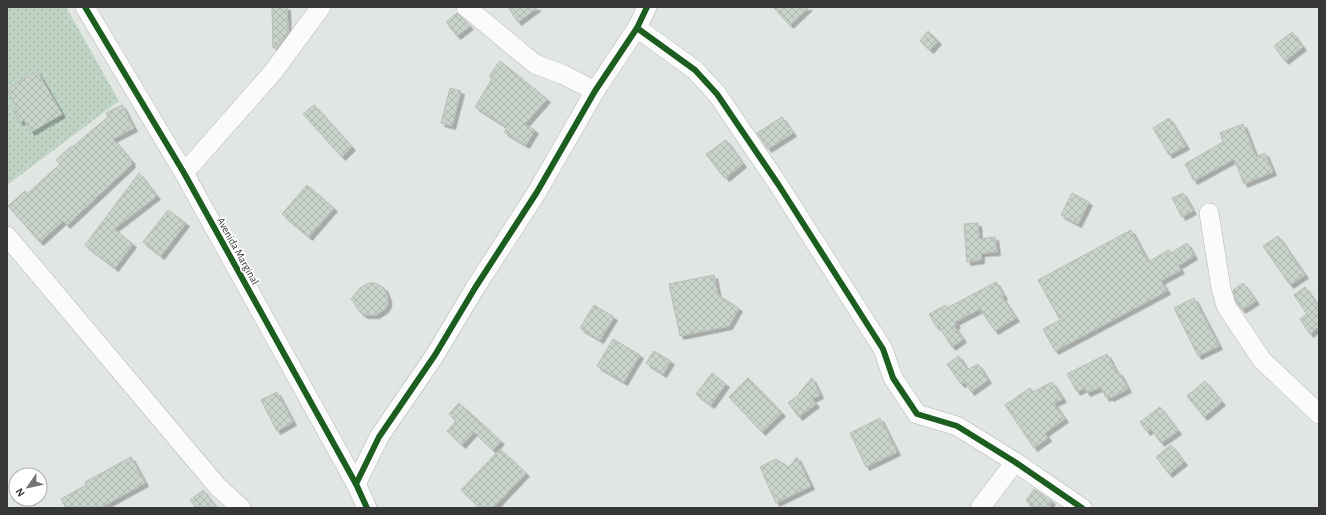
<svg xmlns="http://www.w3.org/2000/svg" width="1326" height="515" font-family="'Alegreya Sans',sans-serif">
  <style>
    .park { fill: url(#park-dots) }
    .building { fill: url(#building-cross-hatch); stroke: #b9bdba; filter: url(#shadow) }
    .lines { fill: none; stroke-linecap: round; stroke-linejoin: round }
    .minor-casing { stroke: #b3b7b4; stroke-width: 20 }
    .minor { stroke: #fbfbfb; stroke-width: 19 }
    .cycleway-casing { stroke: #fff; stroke-width: 8 }
    .cycleway { stroke: #1b5e20; stroke-width: 6 }
    .labels { text-anchor: middle; dominant-baseline: central; stroke-width: 3.5; stroke-linejoin: round; paint-order: stroke }
    .street-label { font-size: 11px; fill: #353836; stroke: #fff }
  </style>
  <defs>
    <pattern id="park-dots" width="8" height="8" patternUnits="userSpaceOnUse"><rect width="8" height="8" fill="#bfd4c5"/><path d="M2 2h.1M6 6h.1" fill="none" stroke="#a5b7aa" stroke-width="1.8" stroke-linecap="round"/></pattern>
    <pattern id="building-cross-hatch" width="8" height="8" patternUnits="userSpaceOnUse"><rect width="8" height="8" fill="#c8d3cb"/><path d="M0 0l8 8M0 8l8-8" fill="none" stroke="#acb6af"/></pattern>
    <filter id="shadow"><feDropShadow dx="3.5" dy="3.5" stdDeviation="0" flood-color="#0004"/></filter>
  </defs>
  <rect width="100%" height="100%" fill="#e2e6e3"/>
  <polygon class="park" points="7,7 66,7 119,101 7,185"/>
  <g class="building">
    <polygon points="272,7 287,7 288,33 277,48 273,48"/>
    <polygon points="508,7 538,7 518,22"/>
    <polygon points="773,7 809,7 790,25"/>
    <polygon points="457,13 470,26 457,36 446,22"/>
    <polygon points="928,31 938,41 930,50 920,41"/>
    <polygon points="1292,32 1303,47 1285,61 1274,46"/>
    <polygon points="500,61 547,99 525,124 535,130 526,145 504,132 507,127 475,107 492,79 489,76"/>
    <polygon points="37,71 62,114 31,132 24,120 20,122 13,110 17,107 7,89"/>
    <polygon points="450,88 461,91 452,126 441,123"/>
    <polygon points="122,105 134,128 113,139 132,161 131,162 132,164 67,225 63,221 40,242 8,206 25,191 27,194 60,164 56,160 71,146 72,147 108,117 106,113"/>
    <polygon points="314,105 352,147 342,157 303,114"/>
    <polygon points="782,117 793,133 768,149 757,133"/>
    <polygon points="1169,118 1186,146 1169,155 1153,128"/>
    <polygon points="1243,124 1256,157 1265,153 1273,172 1244,184 1234,159 1194,181 1185,164 1223,142 1220,133"/>
    <polygon points="726,140 743,164 726,178 722,174 721,174 706,154"/>
    <polygon points="139,173 157,196 114,229 133,244 115,268 85,245"/>
    <polygon points="307,185 334,208 309,237 282,214"/>
    <polygon points="1072,193 1089,202 1078,224 1061,215"/>
    <polygon points="1183,193 1193,211 1182,217 1172,198"/>
    <polygon points="168,210 186,223 161,256 143,242"/>
    <polygon points="978,223 979,239 995,237 997,252 981,253 981,260 967,262 964,224"/>
    <polygon points="1131,230 1148,262 1169,250 1171,253 1187,243 1194,256 1178,266 1181,270 1161,281 1167,291 1055,351 1043,329 1060,320 1038,280"/>
    <polygon points="1278,236 1305,275 1290,285 1263,246"/>
    <polygon points="714,275 718,295 739,308 729,326 680,336 669,284"/>
    <polygon points="996,282 1004,296 1002,297 1016,318 995,331 980,309 955,322 957,325 954,326 963,339 952,347 938,325 936,327 929,314 946,305 947,308"/>
    <polygon points="369,283 375,283 384,288 388,298 388,304 385,309 376,315 365,315 360,312 351,299 360,288"/>
    <polygon points="1243,283 1256,301 1242,310 1236,301 1233,290"/>
    <polygon points="1305,287 1318,306 1319,305 1319,331 1317,328 1310,334 1300,319 1307,314 1294,295"/>
    <polygon points="1194,298 1219,346 1198,356 1174,308"/>
    <polygon points="594,305 614,317 600,340 580,328"/>
    <polygon points="613,339 640,355 624,382 597,366"/>
    <polygon points="654,351 671,361 663,374 646,363"/>
    <polygon points="1107,354 1117,373 1119,372 1128,389 1110,398 1109,396 1106,398 1101,387 1087,393 1084,388 1077,392 1067,374"/>
    <polygon points="959,356 967,370 978,364 988,380 971,392 965,382 961,384 947,364"/>
    <polygon points="712,373 726,384 711,405 696,394"/>
    <polygon points="748,378 782,413 762,432 729,397"/>
    <polygon points="812,378 820,395 812,399 816,404 799,417 788,403 800,394 799,393"/>
    <polygon points="1205,381 1222,402 1204,417 1187,396"/>
    <polygon points="1052,382 1063,399 1054,403 1065,419 1045,433 1048,438 1034,448 1005,405 1030,388 1033,392"/>
    <polygon points="277,392 293,422 277,431 261,400"/>
    <polygon points="459,403 501,441 493,450 474,432 462,445 447,431 456,421 449,414"/>
    <polygon points="1160,407 1178,431 1161,443 1151,429 1147,432 1140,422"/>
    <polygon points="880,418 897,452 866,467 850,433"/>
    <polygon points="1171,445 1184,462 1169,474 1156,457"/>
    <polygon points="500,449 526,473 493,508 480,508 461,490"/>
    <polygon points="131,457 145,483 100,508 66,508 61,499 86,485 85,482"/>
    <polygon points="797,457 811,486 776,503 760,467 776,459 789,467"/>
    <polygon points="1034,489 1052,501 1048,508 1037,508 1026,501"/>
    <polygon points="203,490 217,508 196,508 190,500"/>
  </g>
  <g class="lines">
    <g class="minor-casing">
      <g id="minor">
        <polyline points="85,7 184,173 356,484 367,508"/>
        <polyline points="466,7 535,64 564,75 595,91"/>
        <polyline points="637,28 695,70 717,94 778,184 883,349 893,378 917,414 957,426 1015,462 1082,508"/>
        <polyline points="184,173 273,72 321,7"/>
        <polyline points="1209,213 1221,288 1226,306 1262,360 1319,414"/>
        <polyline points="7,236 218,487 241,508"/>
        <polyline points="356,484 379,437 435,355 475,288 537,192 595,91 637,28 647,7"/>
        <polyline points="980,508 1015,462"/>
      </g>
    </g>
    <use href="#minor" class="minor"/>
    <g class="cycleway-casing">
      <g id="cycleway">
        <polyline points="85,7 184,173 356,484 367,508"/>
        <polyline points="637,28 695,70 717,94 778,184 883,349 893,378 917,414 957,426 1015,462 1082,508"/>
        <polyline points="356,484 379,437 435,355 475,288 537,192 595,91 637,28 647,7"/>
      </g>
    </g>
    <use href="#cycleway" class="cycleway"/>
  </g>
  <g class="labels">
    <g class="street-label">
      <text transform="translate(238 251) rotate(61)">Avenida Marginal</text>
    </g>
  </g>
  <rect width="1326" height="515" fill="none" stroke="#353836" stroke-width="16"/>
  <g transform="translate(28 487) rotate(236)"><circle r="19" fill="#ffffff" stroke="#aeafaf"/>
  <path d="M0-3L7 15L0 10L-7 15Z" fill="#727573"/>
  <text y="-6" font-size="11" font-weight="bold" text-anchor="middle" fill="#353836">N</text>
  </g>
</svg>
